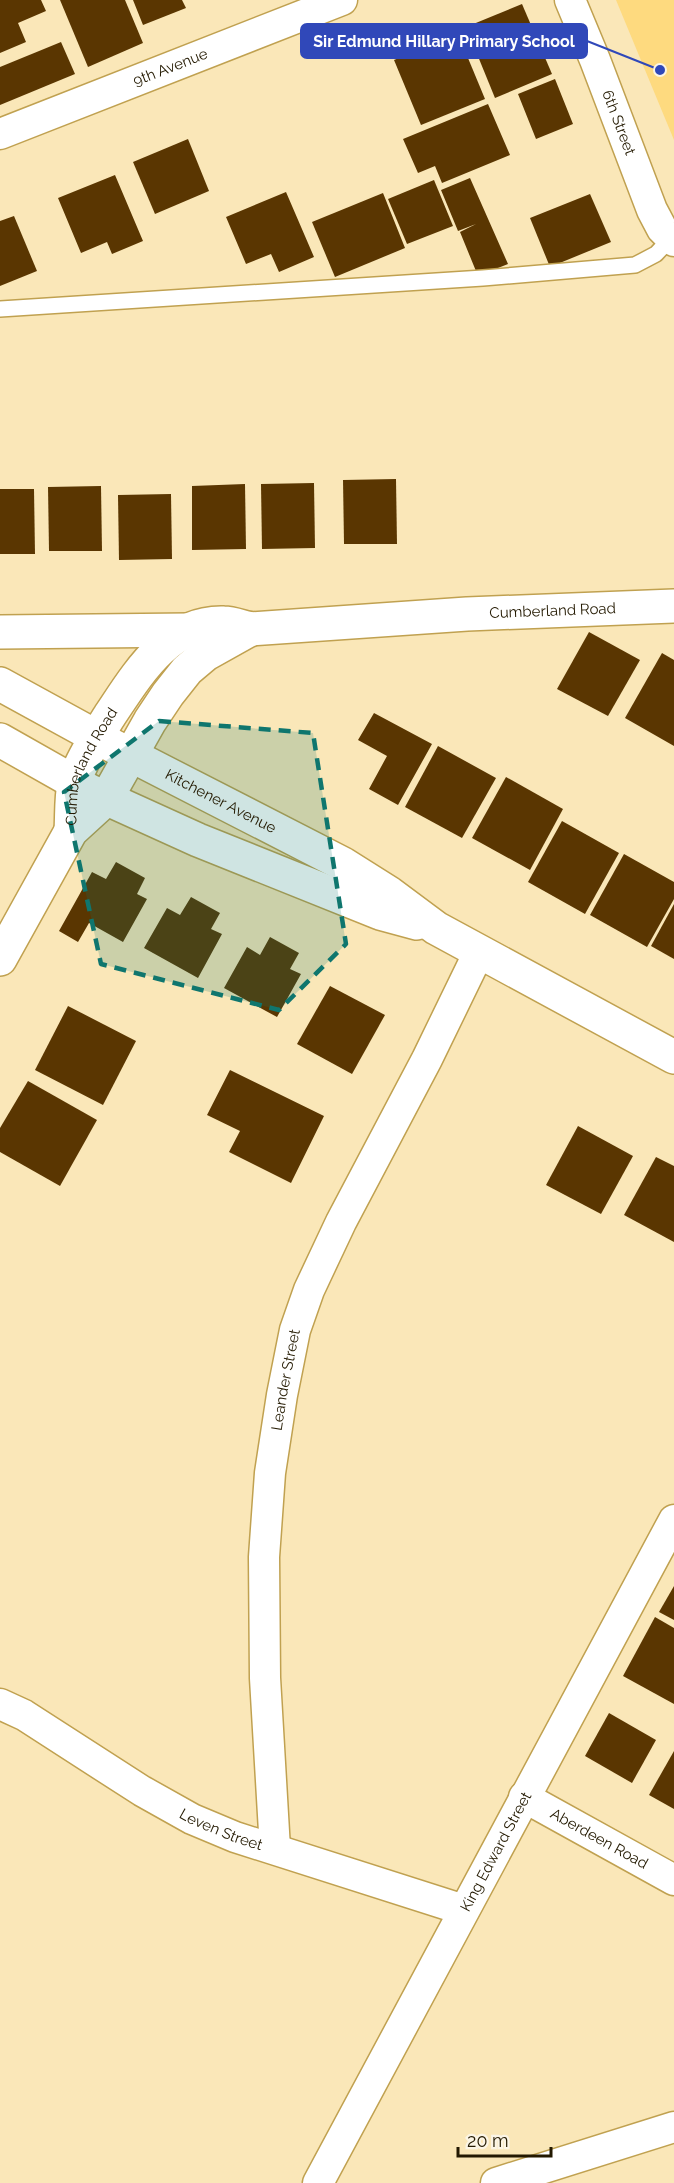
<svg xmlns="http://www.w3.org/2000/svg" width="674" height="2183" font-family="Raleway,sans-serif">
  <style>
    .built { fill: #feda7f }
    .building { fill: #5a3601 }
    .lines { fill: none; stroke-linecap: round; stroke-linejoin: round }
    .service-casing { stroke: #c0a150; stroke-width: 18 }
    .minor-casing { stroke: #c0a150; stroke-width: 33 }
    .tertiary-casing { stroke: #c0a150; stroke-width: 36 }
    .secondary-casing { stroke: #c0a150; stroke-width: 36 }
    .service { stroke: #fff; stroke-width: 15 }
    .minor { stroke: #fff; stroke-width: 30 }
    .tertiary { stroke: #fff; stroke-width: 33 }
    .secondary { stroke: #fff; stroke-width: 33 }
    .marked { fill: #0f766e; fill-opacity: 0.2; stroke: #0f766e; stroke-width: 4.5; stroke-dasharray: 12 8; stroke-linejoin: round }
    .labels { text-anchor: middle; dominant-baseline: central; stroke-width: 6; stroke-linejoin: round; paint-order: stroke }
    .street-label { font-size: 15px; fill: #231901; stroke: #fbf5e6 }
    .leader { fill: none; stroke: #3048b9; stroke-width: 2 }
    .callout-dot { fill: #3048b9; stroke: #fbf5e6; stroke-width: 2 }
    .callout { fill: #3048b9; stroke: #3048b9; stroke-width: 2 }
    .callout-label { font-size: 16px; text-anchor: middle; font-weight: bold; fill: #fff }
  </style>
  <rect width="100%" height="100%" fill="#fae7b8"/>
  <polygon class="built" points="616,0 674,0 674,140"/>
  <g class="building">
    <polygon points="0,0 41,0 46,11 18,23 26,42 0,53"/>
    <polygon points="60,0 125,0 143,43 88,67"/>
    <polygon points="133,0 182,0 186,8 143,25"/>
    <polygon points="522,4 552,74 495,98 466,27"/>
    <polygon points="458,34 485,99 421,125 394,60"/>
    <polygon points="61,42 75,74 0,105 0,67"/>
    <polygon points="555,79 573,124 536,139 518,94"/>
    <polygon points="488,104 510,155 442,183 435,166 418,173 403,139"/>
    <polygon points="188,139 209,191 155,214 133,162"/>
    <polygon points="115,175 143,241 112,254 107,242 81,253 58,198"/>
    <polygon points="470,178 508,264 478,276 460,232 476,224 458,231 441,190"/>
    <polygon points="434,180 453,226 407,244 388,199"/>
    <polygon points="286,192 314,257 279,272 271,254 246,264 226,217"/>
    <polygon points="383,193 405,248 335,277 312,222"/>
    <polygon points="590,194 611,242 550,267 530,218"/>
    <polygon points="14,216 37,271 0,286 0,221"/>
    <polygon points="396,479 397,544 344,544 343,480"/>
    <polygon points="314,483 315,548 262,549 261,484"/>
    <polygon points="245,484 246,549 192,550 192,486"/>
    <polygon points="101,486 102,551 49,551 48,487"/>
    <polygon points="0,489 34,489 35,554 0,554"/>
    <polygon points="171,494 172,559 119,560 118,495"/>
    <polygon points="589,632 640,660 608,716 557,689"/>
    <polygon points="662,653 674,660 674,746 625,718"/>
    <polygon points="374,713 432,744 398,805 369,789 387,756 358,740"/>
    <polygon points="438,746 496,778 462,838 405,807"/>
    <polygon points="506,777 563,809 530,870 472,838"/>
    <polygon points="562,821 619,853 585,914 528,882"/>
    <polygon points="624,854 674,882 674,899 647,947 590,915"/>
    <polygon points="116,862 145,878 137,894 147,899 123,942 89,923 78,942 59,931 92,872 106,879"/>
    <polygon points="191,897 220,913 211,929 222,934 198,978 144,948 167,908 180,915"/>
    <polygon points="674,904 674,959 651,946"/>
    <polygon points="270,937 299,953 290,969 301,974 277,1017 224,988 247,947 260,955"/>
    <polygon points="330,986 385,1015 352,1074 297,1044"/>
    <polygon points="68,1006 136,1041 103,1105 35,1070"/>
    <polygon points="230,1070 324,1116 291,1183 229,1152 240,1131 207,1115"/>
    <polygon points="28,1081 97,1120 60,1186 0,1152 0,1128"/>
    <polygon points="578,1126 633,1156 601,1214 546,1185"/>
    <polygon points="656,1157 674,1166 674,1242 624,1215"/>
    <polygon points="674,1586 674,1620 659,1612"/>
    <polygon points="655,1617 674,1628 674,1704 623,1676"/>
    <polygon points="609,1713 656,1740 632,1783 585,1756"/>
    <polygon points="674,1751 674,1809 649,1795"/>
  </g>
  <g class="lines">
    <g class="service-casing">
      <polyline id="service" points="0,309 483,278 635,265 656,254 670,239"/>
    </g>
    <g class="minor-casing">
      <g id="minor">
        <path id="s1" d="M570,0L595,60L652,210L662,229L674,241"/>
        <path id="s2" d="M0,134L342,0"/>
        <path id="s3" d="M0,1704L24,1715L142,1791L192,1819L235,1837L464,1910"/>
        <path id="s4" d="M524,1797L674,1880"/>
        <path id="s5" d="M275,1849L265,1678L264,1557L270,1473L282,1395L295,1330L309,1290L341,1222L427,1059L479,952"/>
        <path id="s6" d="M318,2183L674,1520"/>
        <polyline points="496,2183 674,2127"/>
      </g>
    </g>
    <g class="tertiary-casing">
      <g id="tertiary">
        <path id="s7" d="M71,831C72,816 71,799 74,784C77,767 100,731 110,715C137,675 168,621 224,623C232,623 242,627 251,629L467,614L674,606"/>
        <polyline points="0,959 71,831 106,799 150,721 168,694 187,670 206,654 251,629"/>
      </g>
    </g>
    <g class="secondary-casing">
      <g id="secondary">
        <polyline points="0,632 190,630"/>
        <path id="s8" d="M0,684L115,747L343,864L389,893L436,928L674,1057"/>
        <polyline points="0,740 90,791 198,840 380,913 417,923"/>
      </g>
    </g>
    <use href="#service" class="service"/>
    <use href="#minor" class="minor"/>
    <use href="#tertiary" class="tertiary"/>
    <use href="#secondary" class="secondary"/>
  </g>
  <path class="marked" d="M159,721L313,733L346,944L279,1010L101,964L64,792Z"/>
  <g class="labels">
    <g class="street-label">
      <text stroke="none"><textPath href="#s2" startOffset="183">9th Avenue</textPath></text>
      <text stroke="none"><textPath href="#s1" startOffset="132">6th Street</textPath></text>
      <text stroke="none"><textPath href="#s7" startOffset="609">Cumberland Road</textPath></text>
      <text stroke="none"><textPath href="#s7" startOffset="69">Cumberland Road</textPath></text>
      <text stroke="none"><textPath href="#s8" startOffset="250">Kitchener Avenue</textPath></text>
      <text stroke="none"><textPath href="#s5" startOffset="471">Leander Street</textPath></text>
      <text stroke="none"><textPath href="#s3" startOffset="255">Leven Street</textPath></text>
      <text stroke="none"><textPath href="#s4" startOffset="86">Aberdeen Road</textPath></text>
      <text stroke="none"><textPath href="#s6" startOffset="376">King Edward Street</textPath></text>
    </g>
  </g>
  <path class="leader" d="M660 70L587 41"/>
  <circle class="callout-dot" cx="660" cy="70" r="6"/>
  <rect class="callout" x="301" y="24" width="286" height="34" rx="6"/>
  <g class="callout-label">
    <text x="444" y="47">Sir Edmund Hillary Primary School</text>
  </g>
  <path d="M458 2147v9h93v-9" fill="none" stroke="#231901" stroke-width="3"/>
  <text x="467" y="2147" font-size="18" fill="#231901" stroke="#fbf5e6" stroke-width="4.5" paint-order="stroke">20 m</text>
</svg>
